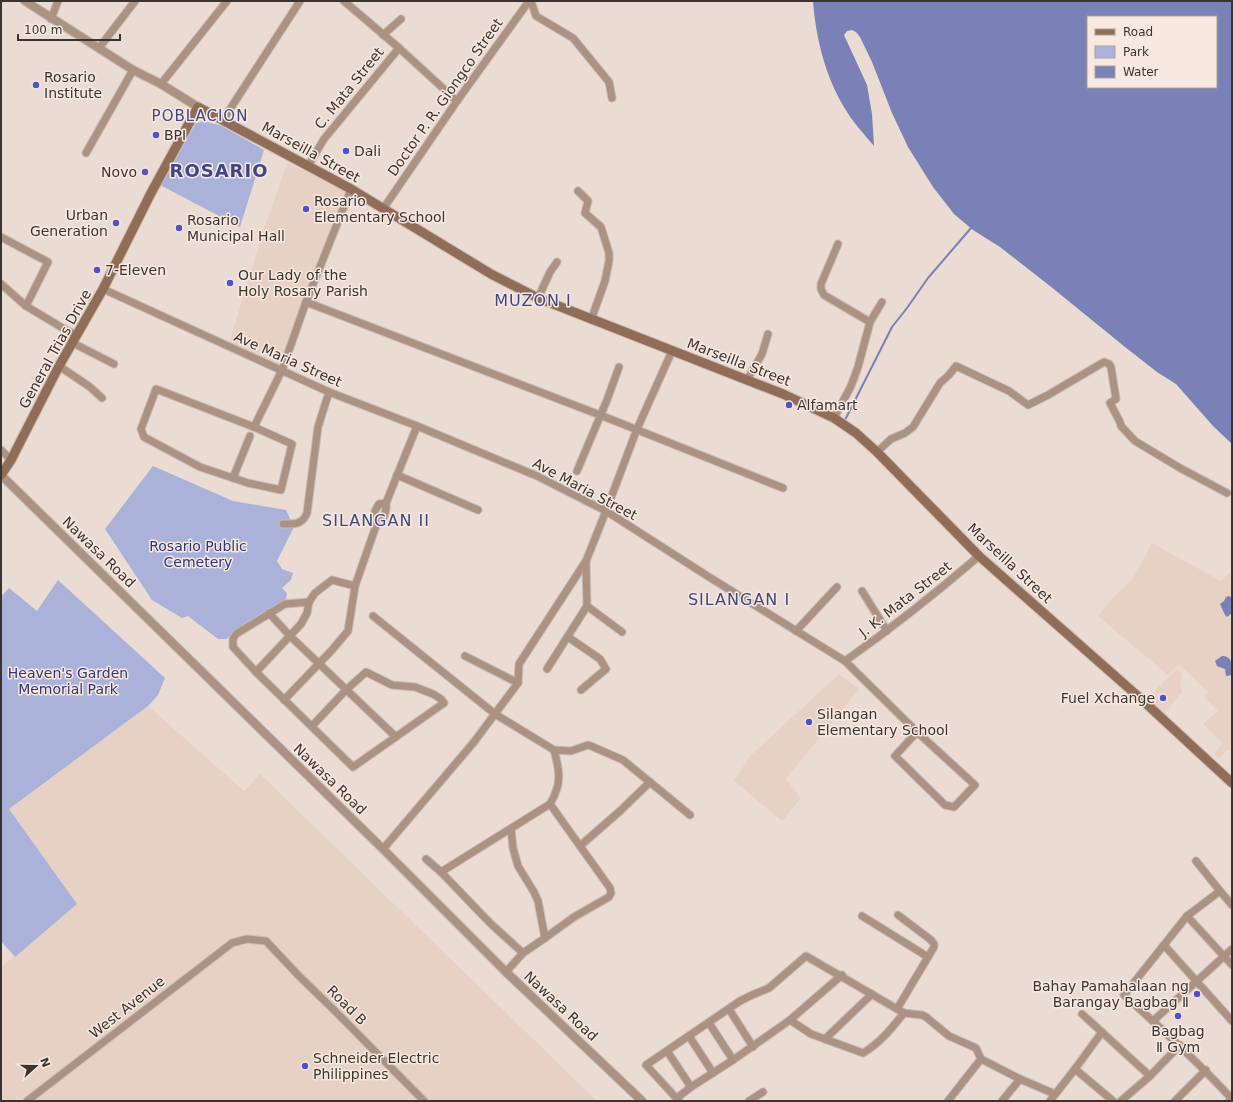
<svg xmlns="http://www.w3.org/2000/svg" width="1233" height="1102" font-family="'DejaVu Sans',sans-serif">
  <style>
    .built { fill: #e7d1c4 }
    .green { fill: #abb2da }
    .water { fill: #7981b7; fill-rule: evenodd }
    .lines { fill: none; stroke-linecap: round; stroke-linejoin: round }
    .stream { stroke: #7981b7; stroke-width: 2 }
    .minor-casing { stroke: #c7bab3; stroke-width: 9 }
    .tertiary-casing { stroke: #c7bab3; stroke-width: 10 }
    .secondary-casing { stroke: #c7bab3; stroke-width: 11 }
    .minor { stroke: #ab9283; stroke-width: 7 }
    .tertiary { stroke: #ab9283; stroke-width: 8 }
    .secondary { stroke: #916d57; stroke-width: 9 }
    .poi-dot { fill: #5152c9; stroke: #f8e9e0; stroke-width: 1.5 }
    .labels { text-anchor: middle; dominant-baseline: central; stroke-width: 3; stroke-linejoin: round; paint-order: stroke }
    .poi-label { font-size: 14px; fill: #3a3431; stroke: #f8e9e0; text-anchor: start }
    .street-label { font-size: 14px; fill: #3a3431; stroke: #f8e9e0 }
    .park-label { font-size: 14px; fill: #313477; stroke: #f8e9e0 }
    .neighbourhood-label { font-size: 15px; letter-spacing: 1px; fill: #404682; stroke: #f8e9e0 }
    .quarter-label { font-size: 16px; letter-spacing: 1px; fill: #404682; stroke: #f8e9e0 }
    .district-label { font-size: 18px; font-weight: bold; letter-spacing: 1px; fill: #404682; stroke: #f8e9e0 }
  </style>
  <rect width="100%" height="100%" fill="#eadcd3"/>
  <g class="built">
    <polygon points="287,163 347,191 279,366 228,346 263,232"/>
    <polygon points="1152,543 1221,581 1232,570 1232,753 1228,749 1219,758 1214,754 1223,743 1203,724 1218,711 1204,697 1208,692 1179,664 1168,675 1098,616 1110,601 1132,580"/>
    <polygon points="1177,669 1182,674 1180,682 1182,692 1163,715 1145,700"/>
    <polygon points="839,674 859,689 786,779 801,798 782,821 734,781 750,756"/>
    <polygon points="148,706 244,791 260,774 597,1101 1,1101 1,967 77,904 9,809"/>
  </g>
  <g class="green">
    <polygon points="204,121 222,126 264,150 240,227 160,185 196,123"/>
    <polygon points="153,466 233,501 286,510 294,527 277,561 282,569 293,573 291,580 282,588 287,593 286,601 226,639 218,639 188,616 182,618 152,600 105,529"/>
    <polygon points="58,580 165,678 158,695 148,706 9,809 77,904 15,957 1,941 1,597 9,588 37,611"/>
  </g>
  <g class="water">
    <path d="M813,1H1232V444L1213,426L1176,384L1157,372L1125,347L1050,286L1000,247L973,230L954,214L933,187L908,147L892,113L872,62L860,37L856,32L852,30L847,31L844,35L867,85L872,114L874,146C865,135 855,125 847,112C826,79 816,40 813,1ZM1088,17H1216V87H1088Z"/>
    <polygon points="1229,596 1232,598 1232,613 1227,617 1225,615 1220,604 1224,601 1226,597"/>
    <path d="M1222,656C1233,656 1232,666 1232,675L1226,676L1225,669L1217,666L1215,661Z"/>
  </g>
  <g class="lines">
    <polyline class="stream" points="845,420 892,327 907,308 928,278 971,228"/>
    <g class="minor-casing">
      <g id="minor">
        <polyline points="344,1 399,48 457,101"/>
        <polyline points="531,1 536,16 573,38 609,82 612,98"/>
        <polyline points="51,19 58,1"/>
        <polyline points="383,35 401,19"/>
        <polyline points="99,48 135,1"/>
        <polyline points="161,84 227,1"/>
        <polyline points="223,120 300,1"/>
        <polyline points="86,153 133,70"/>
        <polyline points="308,166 324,139 399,48"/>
        <polyline points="578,191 588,201 585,213 601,227 609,253 609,261 605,281 591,320"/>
        <polyline points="383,209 457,101 529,1"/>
        <polyline points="1,237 48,262 26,306 66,330 76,335"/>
        <polyline points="1,284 26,306"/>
        <polyline points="103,289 329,392 417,426 537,476 606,511 709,577 845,661 917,732 975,785 954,807 945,805 895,756 917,732"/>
        <polyline points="538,298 550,272 557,262"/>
        <polyline points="306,302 600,415 783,488"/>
        <polyline points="870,322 882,302"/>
        <polyline points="71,342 114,364"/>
        <polyline points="59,366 90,387 102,398"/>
        <polyline points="747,380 762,354 768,334"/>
        <polygon points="156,389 254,427 292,444 281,490 248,483 200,467 144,437 141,429"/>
        <polyline points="834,418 851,386 858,367 870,322 824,295 821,289 821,284 838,244"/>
        <polyline points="254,427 282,370 306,302 351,189"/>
        <polyline points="1,450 11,460"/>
        <polyline points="877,452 891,439 905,433 913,427 940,383 949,375 956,366 1009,391 1028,405 1048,395 1104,362 1109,364 1111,367 1116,399 1110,403 1120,422 1121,426 1135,441 1180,468 1227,493"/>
        <polyline points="577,471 607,400 619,367"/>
        <polyline points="397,475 478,510"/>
        <polyline points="233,478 250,436"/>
        <polyline points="386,503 417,426"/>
        <path d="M283,524C294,524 302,525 307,513L318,427L329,392"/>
        <polyline points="586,561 587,606 622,632"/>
        <path d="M355,586L377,523L382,521C385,515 387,510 386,503L379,504L375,511L374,518L377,523"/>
        <polyline points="862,591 887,631"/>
        <polyline points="309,602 285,604 236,634 233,639 233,647 256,672 353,767 444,703 441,699 433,694 415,687 392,685 366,672 346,690 312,726"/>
        <polyline points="269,613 290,636 396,737"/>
        <path d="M373,616L495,714L554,750C560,772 562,784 550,804L441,872"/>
        <polyline points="796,631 837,587"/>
        <polyline points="568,637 600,659 606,669 581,690"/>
        <polyline points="465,656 518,683"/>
        <path d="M845,661C892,628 936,593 979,556"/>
        <polyline points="547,669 587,606"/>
        <polyline points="256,672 301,624 307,613 309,602 315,593 332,580 355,586 348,631 332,650 284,700"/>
        <polyline points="554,750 571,751 588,745 591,746 623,760 690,815"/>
        <polyline points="511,829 513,848 518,866 534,892 538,901 545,938"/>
        <polyline points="580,846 620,811 650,782"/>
        <polyline points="383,849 474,742 518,683 519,664 586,561 606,511 637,429 672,351"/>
        <polyline points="426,859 441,872 490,923 523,953"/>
        <polyline points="1196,861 1220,891 1232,905"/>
        <path d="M1220,891L1187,916L1124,995C1161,1028 1197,1061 1231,1098L1229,1101"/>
        <polyline points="862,916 928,957"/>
        <polyline points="1187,916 1232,965"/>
        <polyline points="1164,945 1232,1021"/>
        <polyline points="506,972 523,953 545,938 574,917 609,897 611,893 610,888 550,804"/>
        <polyline points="729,1009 753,1047"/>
        <polyline points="897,1009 934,947 934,944 931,940 898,915"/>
        <polyline points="904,1013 922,1015 926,1017 949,1036 976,1048 981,1059"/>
        <polyline points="1082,1014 1150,1076"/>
        <polyline points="1153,1021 1232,949"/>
        <polyline points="709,1023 733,1060"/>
        <polyline points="689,1036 713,1073"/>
        <polyline points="825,1039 872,994"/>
        <polyline points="667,1051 691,1087"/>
        <polyline points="1075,1069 1113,1101"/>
        <polyline points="1020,1079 1055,1094"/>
        <polyline points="677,1098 691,1087 733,1060 790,1020 842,975"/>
        <polyline points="27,1101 232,943 247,939 266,941 298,975 335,1011 424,1101"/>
        <path d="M679,1101L646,1065L740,1001L752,995L769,988L806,956L904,1013C892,1028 880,1043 863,1053L811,1034L790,1020"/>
        <polyline points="749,1101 763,1092"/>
        <polyline points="948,1101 981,1059 1020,1079 1002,1101"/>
        <polyline points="1050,1101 1075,1069 1102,1032"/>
        <polyline points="1121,1101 1150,1076 1180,1045"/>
        <polyline points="1175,1101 1206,1070"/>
      </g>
    </g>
    <g class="tertiary-casing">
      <g id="tertiary">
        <polyline points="25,1 133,70 161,84 198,107"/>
        <polyline points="1,475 383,849 506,972 642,1101"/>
      </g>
    </g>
    <g class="secondary-casing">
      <polyline id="secondary" points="1,475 11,460 59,366 103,289 151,193 198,107 351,189 491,274 538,298 783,394 834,418 856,433 877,452 979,556 1140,698 1232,783"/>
    </g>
    <use href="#minor" class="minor"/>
    <use href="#tertiary" class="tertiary"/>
    <use href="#secondary" class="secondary"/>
  </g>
  <g class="poi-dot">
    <circle cx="36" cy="85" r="4"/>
    <circle cx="156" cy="135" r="4"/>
    <circle cx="346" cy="151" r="4"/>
    <circle cx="145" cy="172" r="4"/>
    <circle cx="306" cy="209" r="4"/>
    <circle cx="116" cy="223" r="4"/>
    <circle cx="179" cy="228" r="4"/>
    <circle cx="97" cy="270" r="4"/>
    <circle cx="230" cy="283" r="4"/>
    <circle cx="789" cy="405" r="4"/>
    <circle cx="1163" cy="698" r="4"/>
    <circle cx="809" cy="722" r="4"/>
    <circle cx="1197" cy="994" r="4"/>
    <circle cx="1178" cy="1016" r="4"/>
    <circle cx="305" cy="1066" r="4"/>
  </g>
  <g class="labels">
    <g class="poi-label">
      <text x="44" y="77">Rosario<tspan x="44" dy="16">Institute</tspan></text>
      <text x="164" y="135">BPI</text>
      <text x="354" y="151">Dali</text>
      <text x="137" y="172" text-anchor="end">Novo</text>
      <text x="314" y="201">Rosario<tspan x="314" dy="16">Elementary School</tspan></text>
      <text x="108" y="215" text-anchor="end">Urban<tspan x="108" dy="16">Generation</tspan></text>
      <text x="187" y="220">Rosario<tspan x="187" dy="16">Municipal Hall</tspan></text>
      <text x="105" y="270">7-Eleven</text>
      <text x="238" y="275">Our Lady of the<tspan x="238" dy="16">Holy Rosary Parish</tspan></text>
      <text x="797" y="405">Alfamart</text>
      <text x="1155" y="698" text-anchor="end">Fuel Xchange</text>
      <text x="817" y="714">Silangan<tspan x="817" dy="16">Elementary School</tspan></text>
      <text x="1189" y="986" text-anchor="end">Bahay Pamahalaan ng<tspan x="1189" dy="16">Barangay Bagbag Ⅱ</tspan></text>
      <text x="1178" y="1031" text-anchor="middle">Bagbag<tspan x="1178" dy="16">Ⅱ Gym</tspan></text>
      <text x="313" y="1058">Schneider Electric<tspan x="313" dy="16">Philippines</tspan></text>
    </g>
    <g class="street-label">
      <text transform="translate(349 88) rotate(-51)">C. Mata Street</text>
      <text transform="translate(445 97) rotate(-55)">Doctor P. R. Giongco Street</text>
      <text transform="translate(311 152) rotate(29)">Marseilla Street</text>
      <text transform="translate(55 349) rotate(-61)">General Trias Drive</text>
      <text transform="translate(288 359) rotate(24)">Ave Maria Street</text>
      <text transform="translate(739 362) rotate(21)">Marseilla Street</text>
      <text transform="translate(585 489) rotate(28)">Ave Maria Street</text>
      <text transform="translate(99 552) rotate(44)">Nawasa Road</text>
      <text transform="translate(1010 563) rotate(43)">Marseilla Street</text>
      <text transform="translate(905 599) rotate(-38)">J. K. Mata Street</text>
      <text transform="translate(330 779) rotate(44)">Nawasa Road</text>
      <text transform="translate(347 1005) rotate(45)">Road B</text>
      <text transform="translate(561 1006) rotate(43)">Nawasa Road</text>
      <text transform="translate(127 1007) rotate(-38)">West Avenue</text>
    </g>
    <g class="park-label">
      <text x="198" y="546">Rosario Public<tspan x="198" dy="16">Cemetery</tspan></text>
      <text x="68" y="673">Heaven's Garden<tspan x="68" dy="16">Memorial Park</tspan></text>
    </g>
    <g class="neighbourhood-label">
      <text x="200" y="116">POBLACION</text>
    </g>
    <g class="quarter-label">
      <text x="533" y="300">MUZON I</text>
      <text x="376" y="520">SILANGAN II</text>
      <text x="739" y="599">SILANGAN I</text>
    </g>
    <g class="district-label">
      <text x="219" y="170">ROSARIO</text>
    </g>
  </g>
  <rect width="1233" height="1102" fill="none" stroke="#3a3431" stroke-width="4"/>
  <rect x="1087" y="16" width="130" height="72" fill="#f8e9e0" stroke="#aca19a"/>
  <rect x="1095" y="29" width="20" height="6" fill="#916d57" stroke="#aca19a"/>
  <text x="1123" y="36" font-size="12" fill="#3a3431">Road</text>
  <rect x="1095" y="46" width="20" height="12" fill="#abb2da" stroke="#aca19a"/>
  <text x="1123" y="56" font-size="12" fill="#3a3431">Park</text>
  <rect x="1095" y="66" width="20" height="12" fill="#7981b7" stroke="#aca19a"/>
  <text x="1123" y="76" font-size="12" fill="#3a3431">Water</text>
  <g transform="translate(36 1066) rotate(69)" stroke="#f8e9e0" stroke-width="3" paint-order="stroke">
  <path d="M0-3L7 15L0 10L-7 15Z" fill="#3a3431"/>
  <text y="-6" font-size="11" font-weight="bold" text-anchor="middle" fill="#3a3431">N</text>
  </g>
  <path d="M18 34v6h102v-6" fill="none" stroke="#3a3431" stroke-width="2"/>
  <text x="24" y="34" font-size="12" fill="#3a3431" stroke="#f8e9e0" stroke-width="3" paint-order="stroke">100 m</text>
</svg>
